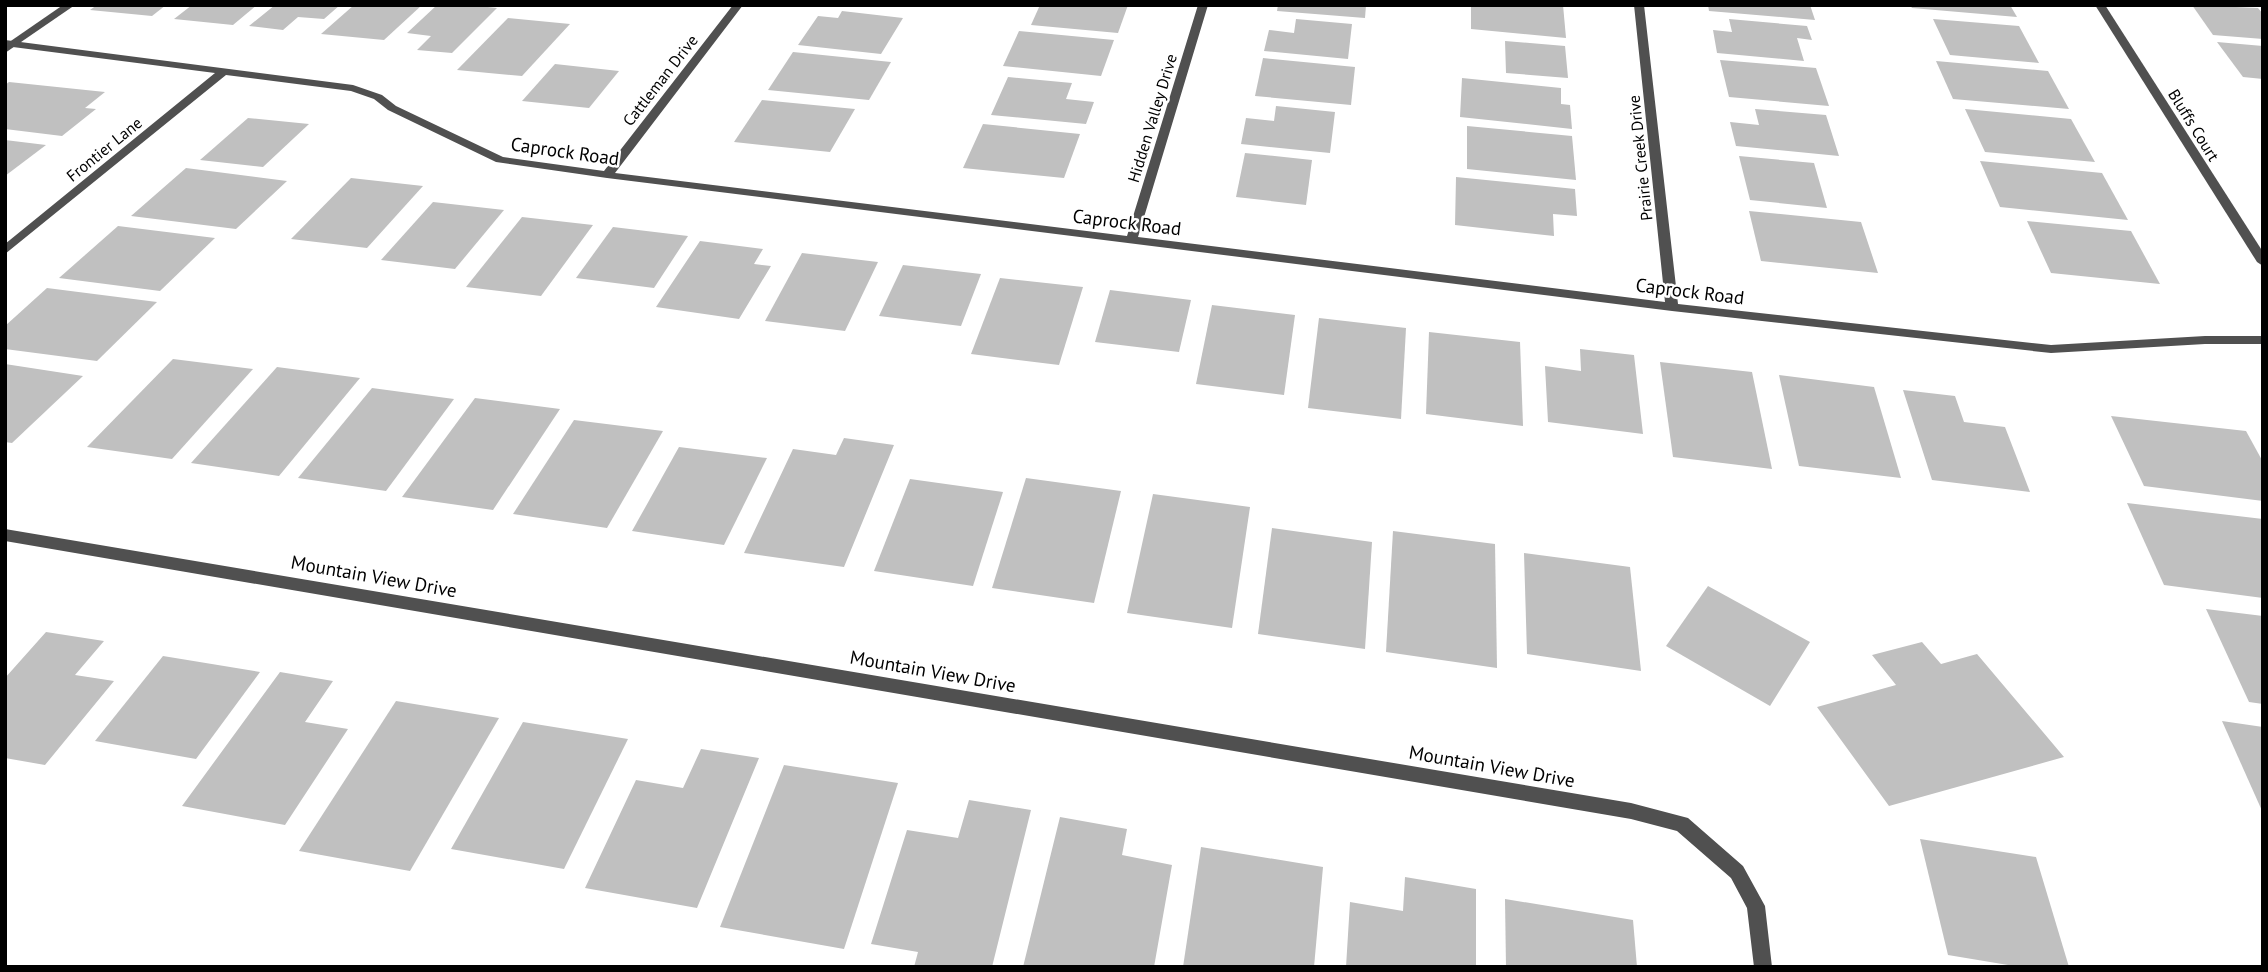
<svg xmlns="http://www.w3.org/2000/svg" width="2268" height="972" font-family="'PT Sans',sans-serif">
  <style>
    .building { fill: #c0c0c0 }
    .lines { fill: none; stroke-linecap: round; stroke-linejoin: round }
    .lane { fill: #505050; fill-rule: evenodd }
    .street { fill: #505050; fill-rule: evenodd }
    .labels { text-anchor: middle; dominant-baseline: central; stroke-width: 5; stroke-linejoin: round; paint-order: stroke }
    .far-street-label { font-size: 16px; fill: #000; stroke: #fff }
    .street-label { font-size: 19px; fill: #000; stroke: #fff }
  </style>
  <rect width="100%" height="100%" fill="#fff"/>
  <g class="building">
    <polygon points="97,5 166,5 152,16 90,10"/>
    <polygon points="192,5 257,5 233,25 174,19"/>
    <polygon points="275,5 340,5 324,19 298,17 283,30 249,26"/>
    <polygon points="354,5 422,5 384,40 321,34"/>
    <polygon points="437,5 469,5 497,8 452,53 417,50 431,36 407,33"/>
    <polygon points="1040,5 1128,5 1118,33 1031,25"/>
    <polygon points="1278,5 1366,5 1365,18 1277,11"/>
    <polygon points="1471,5 1563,5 1566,38 1471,29"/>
    <polygon points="1708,5 1810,5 1815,20 1709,11"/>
    <polygon points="1910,5 2010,5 2017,17 1912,8"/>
    <polygon points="2192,5 2258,8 2263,14 2263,39 2213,35"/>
    <polygon points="842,11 903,18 881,54 798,45 818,16 838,18"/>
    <polygon points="508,18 570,24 522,76 457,70"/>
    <polygon points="1296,19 1352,24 1348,59 1264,51 1269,30 1294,33"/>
    <polygon points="1729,19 1807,26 1812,40 1797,38 1804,61 1717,53 1713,30 1732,32"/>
    <polygon points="1933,19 2019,26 2039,63 1950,55"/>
    <polygon points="1019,31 1114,40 1101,76 1003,66"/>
    <polygon points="1505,41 1565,46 1568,78 1506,73"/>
    <polygon points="2217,42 2263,46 2263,79 2243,77"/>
    <polygon points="793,52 891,62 869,100 768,90"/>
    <polygon points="1263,58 1355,67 1351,105 1255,96"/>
    <polygon points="1720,60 1816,68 1829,106 1729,97"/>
    <polygon points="1936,61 2048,71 2069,109 1953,99"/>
    <polygon points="555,64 619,71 589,108 522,101"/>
    <polygon points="1008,77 1072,83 1066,99 1094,102 1086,124 991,115"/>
    <polygon points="1462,78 1561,88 1561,104 1570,105 1572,129 1460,117"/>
    <polygon points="9,82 105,92 85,108 96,109 62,136 5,129 5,85"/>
    <polygon points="762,100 855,109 830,152 734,142"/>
    <polygon points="1276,106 1335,112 1330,153 1241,144 1246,118 1274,121"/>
    <polygon points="1755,109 1826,115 1839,156 1736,146 1730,122 1759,125"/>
    <polygon points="1965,109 2071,119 2095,162 1985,152"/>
    <polygon points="248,118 309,124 263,167 200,160"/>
    <polygon points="983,124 1080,134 1064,178 963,168"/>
    <polygon points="1467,126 1572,136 1576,180 1467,169"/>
    <polygon points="5,140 46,145 5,176"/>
    <polygon points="1245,153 1312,160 1306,205 1236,197"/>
    <polygon points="1739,156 1814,163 1827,208 1750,200"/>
    <polygon points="1980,161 2102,173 2128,220 2000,207"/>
    <polygon points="186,168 287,181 236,229 131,216"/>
    <polygon points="1456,177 1575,189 1577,216 1553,214 1554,236 1455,225"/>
    <polygon points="351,178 423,186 367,248 291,239"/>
    <polygon points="433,202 504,210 455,269 381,260"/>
    <polygon points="1749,211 1861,222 1878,273 1761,261"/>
    <polygon points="522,217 593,225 541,296 466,287"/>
    <polygon points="2027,221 2131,231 2160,284 2051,273"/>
    <polygon points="118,226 215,238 160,291 59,278"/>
    <polygon points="613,227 688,236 654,288 576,278"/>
    <polygon points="700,241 763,249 754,264 771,266 739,319 656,307"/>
    <polygon points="802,253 878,262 845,331 765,321"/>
    <polygon points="903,265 981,274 961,326 879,316"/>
    <polygon points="1000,278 1083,287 1059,365 971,354"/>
    <polygon points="47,288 157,302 97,361 5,349 5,326"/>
    <polygon points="1110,290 1191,300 1179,352 1095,342"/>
    <polygon points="1212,305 1295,315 1284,395 1196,384"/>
    <polygon points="1319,318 1406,328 1401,419 1308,408"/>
    <polygon points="1429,332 1520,342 1523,426 1426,414"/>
    <polygon points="1580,349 1634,355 1643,434 1548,422 1545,366 1581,371"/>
    <polygon points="173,359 253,369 172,459 87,447"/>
    <polygon points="1660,362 1752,372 1772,469 1673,457"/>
    <polygon points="5,364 83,376 12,443 5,442"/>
    <polygon points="277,367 360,378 279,476 191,463"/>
    <polygon points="1779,375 1874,387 1901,478 1799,466"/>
    <polygon points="372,388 454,399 386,491 298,478"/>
    <polygon points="1903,390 1955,396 1964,422 2005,427 2030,492 1932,480"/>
    <polygon points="475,398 560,409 493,510 402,497"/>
    <polygon points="2111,416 2246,431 2263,462 2263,501 2144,486"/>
    <polygon points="574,420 663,431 607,528 513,514"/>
    <polygon points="844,438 894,445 844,567 744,553 793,449 836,455"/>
    <polygon points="679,447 767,458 724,545 632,531"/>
    <polygon points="1026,478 1121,491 1094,603 992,588"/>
    <polygon points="910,479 1003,492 973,586 874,571"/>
    <polygon points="1153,494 1250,507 1232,628 1127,613"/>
    <polygon points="2127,503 2263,519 2263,598 2164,585"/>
    <polygon points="1272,528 1372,542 1365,649 1258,634"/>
    <polygon points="1393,531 1495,544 1497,668 1386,652"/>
    <polygon points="1524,553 1630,567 1641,671 1527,654"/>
    <polygon points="1708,586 1810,642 1770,706 1666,646"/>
    <polygon points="2206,609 2263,616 2263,704 2249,702"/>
    <polygon points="46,632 104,641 75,675 114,681 45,765 5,758 5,678"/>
    <polygon points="1922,642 1941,664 1977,654 2064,757 1889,806 1817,707 1896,685 1872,655"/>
    <polygon points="163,656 260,672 196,759 95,741"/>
    <polygon points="280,672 333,681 305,722 348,729 285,825 182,806"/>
    <polygon points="396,701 499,718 410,871 299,851"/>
    <polygon points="2222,721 2263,727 2263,813"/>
    <polygon points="523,722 628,739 564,869 451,849"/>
    <polygon points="701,749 759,758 697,908 585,888 636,780 683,788"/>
    <polygon points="784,765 898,783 844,949 720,927"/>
    <polygon points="969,800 1031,810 992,967 914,967 918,952 871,944 907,830 958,838"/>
    <polygon points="1060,817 1127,829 1122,855 1172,865 1154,967 1023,967"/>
    <polygon points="1920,839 2036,857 2069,967 2020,967 1948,955"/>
    <polygon points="1201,847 1323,867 1314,967 1183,967"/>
    <polygon points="1405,877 1476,889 1476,967 1346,967 1350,902 1403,911"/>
    <polygon points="1505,899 1633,920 1637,967 1506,967"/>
  </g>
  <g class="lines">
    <polygon class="lane" points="63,5 75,5 5,53 5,45"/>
    <g class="street">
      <polygon points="733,5 743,5 615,173 1127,236 1198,5 1208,5 1138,237 1665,302 1634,5 1644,5 1678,304 2051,345 2205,336 2263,336 2263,344 2205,344 2051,353 1672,311 607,178 496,162 388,110 374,99 351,91 226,75 5,254 5,244 215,73 5,46 5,40 353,85 382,95 396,106 503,157 604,171"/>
      <polygon points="2095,5 2105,5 2263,252 2263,266 2257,262"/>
      <polygon points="5,529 1631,803 1688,818 1743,866 1765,906 1772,967 1754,967 1747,908 1731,878 1677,831 1631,819 5,541"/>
    </g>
  </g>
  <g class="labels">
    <g class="far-street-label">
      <text transform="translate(660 80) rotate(-52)">Cattleman Drive</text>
      <text transform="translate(1152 118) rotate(-73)">Hidden Valley Drive</text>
      <text transform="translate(2194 125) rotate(58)">Bluffs Court</text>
      <text transform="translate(104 149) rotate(-39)">Frontier Lane</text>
      <text transform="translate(1640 158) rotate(-96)">Prairie Creek Drive</text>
    </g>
    <g class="street-label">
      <text transform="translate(565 151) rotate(8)">Caprock Road</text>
      <text transform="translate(1127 222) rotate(7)">Caprock Road</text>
      <text transform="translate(1690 291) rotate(7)">Caprock Road</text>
      <text transform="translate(374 576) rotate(10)">Mountain View Drive</text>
      <text transform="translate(933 671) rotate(10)">Mountain View Drive</text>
      <text transform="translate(1492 766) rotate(10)">Mountain View Drive</text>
    </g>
  </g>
  <rect width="2268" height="972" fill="none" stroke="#000000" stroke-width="14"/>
</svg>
